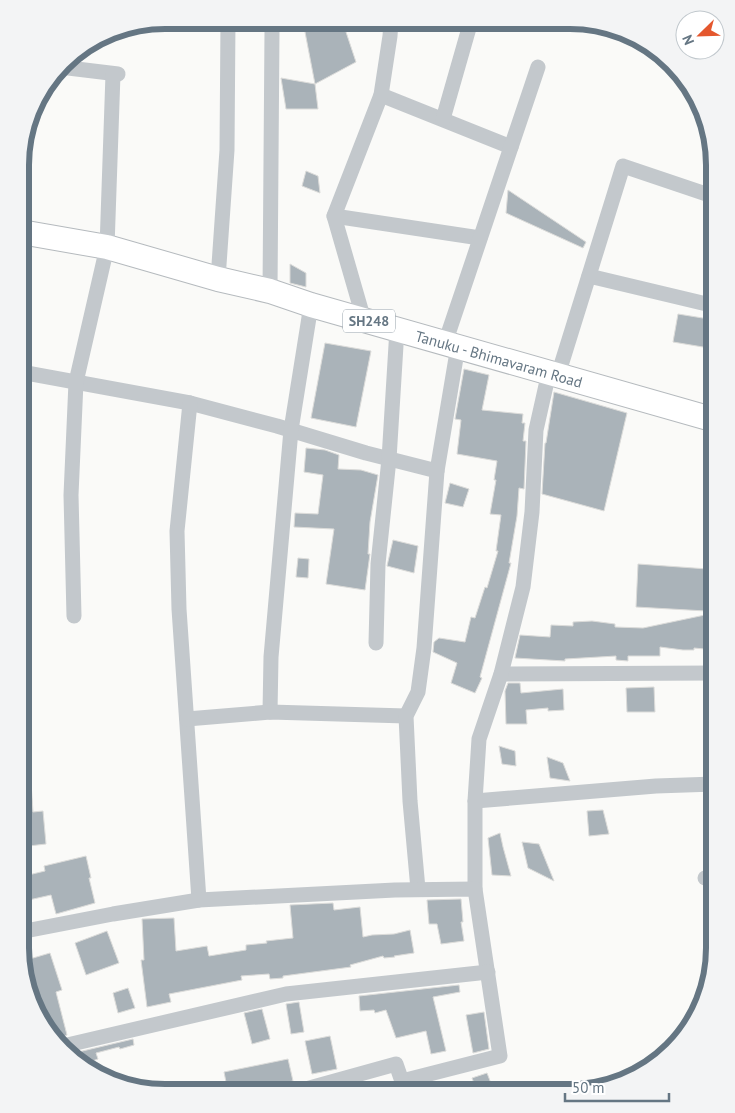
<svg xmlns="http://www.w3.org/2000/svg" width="735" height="1113" font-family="'PT Sans',sans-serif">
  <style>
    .building { fill: #aab3b9; stroke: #dcdcda }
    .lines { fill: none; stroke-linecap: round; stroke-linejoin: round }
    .primary-casing { stroke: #b5babe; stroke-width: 26 }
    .street { stroke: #c3c8cc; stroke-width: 15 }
    .primary { stroke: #fff; stroke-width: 24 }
    .labels { text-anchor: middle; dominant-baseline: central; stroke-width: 5; stroke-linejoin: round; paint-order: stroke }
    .shield { fill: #fff; stroke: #939fa8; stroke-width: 1 }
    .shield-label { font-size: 14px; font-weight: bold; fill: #657683 }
    .street-label { font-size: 15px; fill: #657683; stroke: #fff }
    .rim { fill: none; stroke: #657683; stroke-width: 6 }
  </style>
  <rect width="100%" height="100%" fill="#fafaf8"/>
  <g class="building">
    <polygon points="316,28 345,29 356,62 315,84 305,32"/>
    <polygon points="281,78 315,84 318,109 286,109"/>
    <polygon points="306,171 318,176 320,193 302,186"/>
    <polygon points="508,190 586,242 583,248 506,213"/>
    <polygon points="290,264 306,273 306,287 290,283"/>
    <polygon points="678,314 715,320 715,349 673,342"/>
    <polygon points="325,343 371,351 356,427 311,418"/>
    <polygon points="464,369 489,375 482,410 523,414 522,423 525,423 523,441 526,441 524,489 519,488 517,516 509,563 511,563 480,677 482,678 475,693 451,683 457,663 433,652 434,642 439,638 465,642 471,617 475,618 485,587 487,588 498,551 496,551 501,515 490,514 496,480 494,480 497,461 457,454 461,420 455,419"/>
    <polygon points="554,392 627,413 604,511 542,494 545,443 546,443"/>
    <polygon points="306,448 325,450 339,455 338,469 361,470 378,475 370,522 368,554 370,554 365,590 326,584 334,529 294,527 295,513 318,514 323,475 304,472"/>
    <polygon points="450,483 469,489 463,507 445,503"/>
    <polygon points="393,540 418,546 414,573 387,566"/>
    <polygon points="298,558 309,559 308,578 296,577"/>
    <polygon points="638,564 708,569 706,611 636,607"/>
    <polygon points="705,615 705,621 715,620 715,650 694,648 694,650 683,650 660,647 660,656 628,656 628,661 616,660 616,656 565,659 565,661 515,658 520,635 550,637 551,625 573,626 573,622 592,621 615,624 615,627 643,628"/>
    <polygon points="508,683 520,683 521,693 563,689 564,710 548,711 548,708 526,710 527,724 506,724 505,691"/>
    <polygon points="654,687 655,712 627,712 626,688"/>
    <polygon points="499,746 515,751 516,766 502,764"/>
    <polygon points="20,753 29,753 33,812 43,811 46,844 20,847 20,813 22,813"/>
    <polygon points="547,757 563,763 570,781 550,778"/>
    <polygon points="603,810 609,834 589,836 587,811"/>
    <polygon points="500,833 503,847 511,876 492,875 488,838"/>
    <polygon points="522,842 539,844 554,881 528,868"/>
    <polygon points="86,856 91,878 89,878 95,903 56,914 51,895 20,902 20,877 45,871 44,866"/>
    <polygon points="461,899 463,922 461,922 464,941 441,944 437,924 429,924 427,900"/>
    <polygon points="333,903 334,910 360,907 363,937 372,935 394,934 410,930 414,953 394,956 395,957 384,958 383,956 350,965 351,967 283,976 283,978 270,979 269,974 241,976 242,980 169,994 171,1002 147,1007 141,960 144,960 142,919 174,918 176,951 207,946 209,956 246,950 246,945 267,943 266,941 293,938 290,905"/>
    <polygon points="107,931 119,963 86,975 75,943"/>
    <polygon points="50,953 62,990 56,992 67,1035 58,1039 35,1010 27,984 23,961"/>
    <polygon points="459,985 460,992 433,997 446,1051 431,1054 426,1031 396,1038 386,1010 375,1013 374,1010 360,1011 359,996"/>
    <polygon points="128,988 135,1008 118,1013 113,993"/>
    <polygon points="299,1002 304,1032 291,1034 286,1004"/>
    <polygon points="262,1009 270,1039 252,1044 244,1013"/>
    <polygon points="484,1012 489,1049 473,1053 466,1015"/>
    <polygon points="330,1036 337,1069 312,1074 305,1041"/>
    <polygon points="133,1039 134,1045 120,1049 119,1047 96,1053 98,1059 81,1065 77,1063 70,1054"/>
    <polygon points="288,1059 293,1081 241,1092 228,1092 224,1072"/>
    <polygon points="487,1073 492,1086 477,1091 472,1078"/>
    <polygon points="438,1082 442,1093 415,1093 414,1088"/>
  </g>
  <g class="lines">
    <g class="primary-casing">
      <g id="primary">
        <path id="s1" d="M21,232L107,247L218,279L270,291L311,305L715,420"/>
      </g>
    </g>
    <g class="street">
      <polyline points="60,67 118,74"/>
      <polyline points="381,95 511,147"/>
      <polyline points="443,119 471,21"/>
      <polyline points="334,216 480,238"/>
      <polyline points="589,276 715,306"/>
      <polyline points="218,279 227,150 228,20"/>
      <polyline points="270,291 272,30"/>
      <polyline points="364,320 334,216 381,95 390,36 391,21"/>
      <polyline points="445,343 538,67"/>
      <polyline points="21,372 190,403 277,426 366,453 437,471"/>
      <polyline points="558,375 623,166 715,197"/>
      <polyline points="190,403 177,531 179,609 199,900"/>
      <polyline points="74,616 71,495 76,382 107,247 113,74"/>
      <polyline points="376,643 378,564 389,459 397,329"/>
      <polyline points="501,674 715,673"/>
      <polyline points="270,712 271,657 291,430 311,305"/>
      <polyline points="187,719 270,712 406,716"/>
      <polyline points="475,801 656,786 715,784"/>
      <polyline points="705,878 715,878"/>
      <polyline points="418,889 410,801 406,716 418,692 424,648 437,471 458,346"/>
      <polyline points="475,889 475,801 479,739 501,674 523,587 532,512 536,430 549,372"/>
      <polyline points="20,932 113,914 199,900 395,890 475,889 500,1056 402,1081"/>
      <polyline points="63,1046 286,994 488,972"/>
      <polyline points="295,1092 396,1064 406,1093"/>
    </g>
    <use href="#primary" class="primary"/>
  </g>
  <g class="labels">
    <rect class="shield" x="343" y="309.5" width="52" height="23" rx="4"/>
    <g class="shield-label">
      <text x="369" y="321">SH248</text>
    </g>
    <g class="street-label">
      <text stroke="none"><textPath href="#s1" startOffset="495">Tanuku - Bhimavaram Road</textPath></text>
    </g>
  </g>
  <path d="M0 0H735V1113H0ZM165 29H570A136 136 0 0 1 706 165V948A136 136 0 0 1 570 1084H165A136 136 0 0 1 29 948V165A136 136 0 0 1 165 29Z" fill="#f3f4f5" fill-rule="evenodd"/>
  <path class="rim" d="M165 29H570A136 136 0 0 1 706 165V948A136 136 0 0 1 570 1084H165A136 136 0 0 1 29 948V165A136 136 0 0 1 165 29Z"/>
  <g transform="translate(700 35) rotate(247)"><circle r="24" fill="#ffffff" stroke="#c1c8cd"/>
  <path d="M0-4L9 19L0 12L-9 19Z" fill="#e4572e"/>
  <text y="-8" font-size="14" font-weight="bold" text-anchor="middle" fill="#657683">N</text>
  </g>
  <path d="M565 1093v8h104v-8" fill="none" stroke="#657683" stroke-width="2.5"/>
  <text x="572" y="1093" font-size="15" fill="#657683" stroke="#ffffff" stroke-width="4" paint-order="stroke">50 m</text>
</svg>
